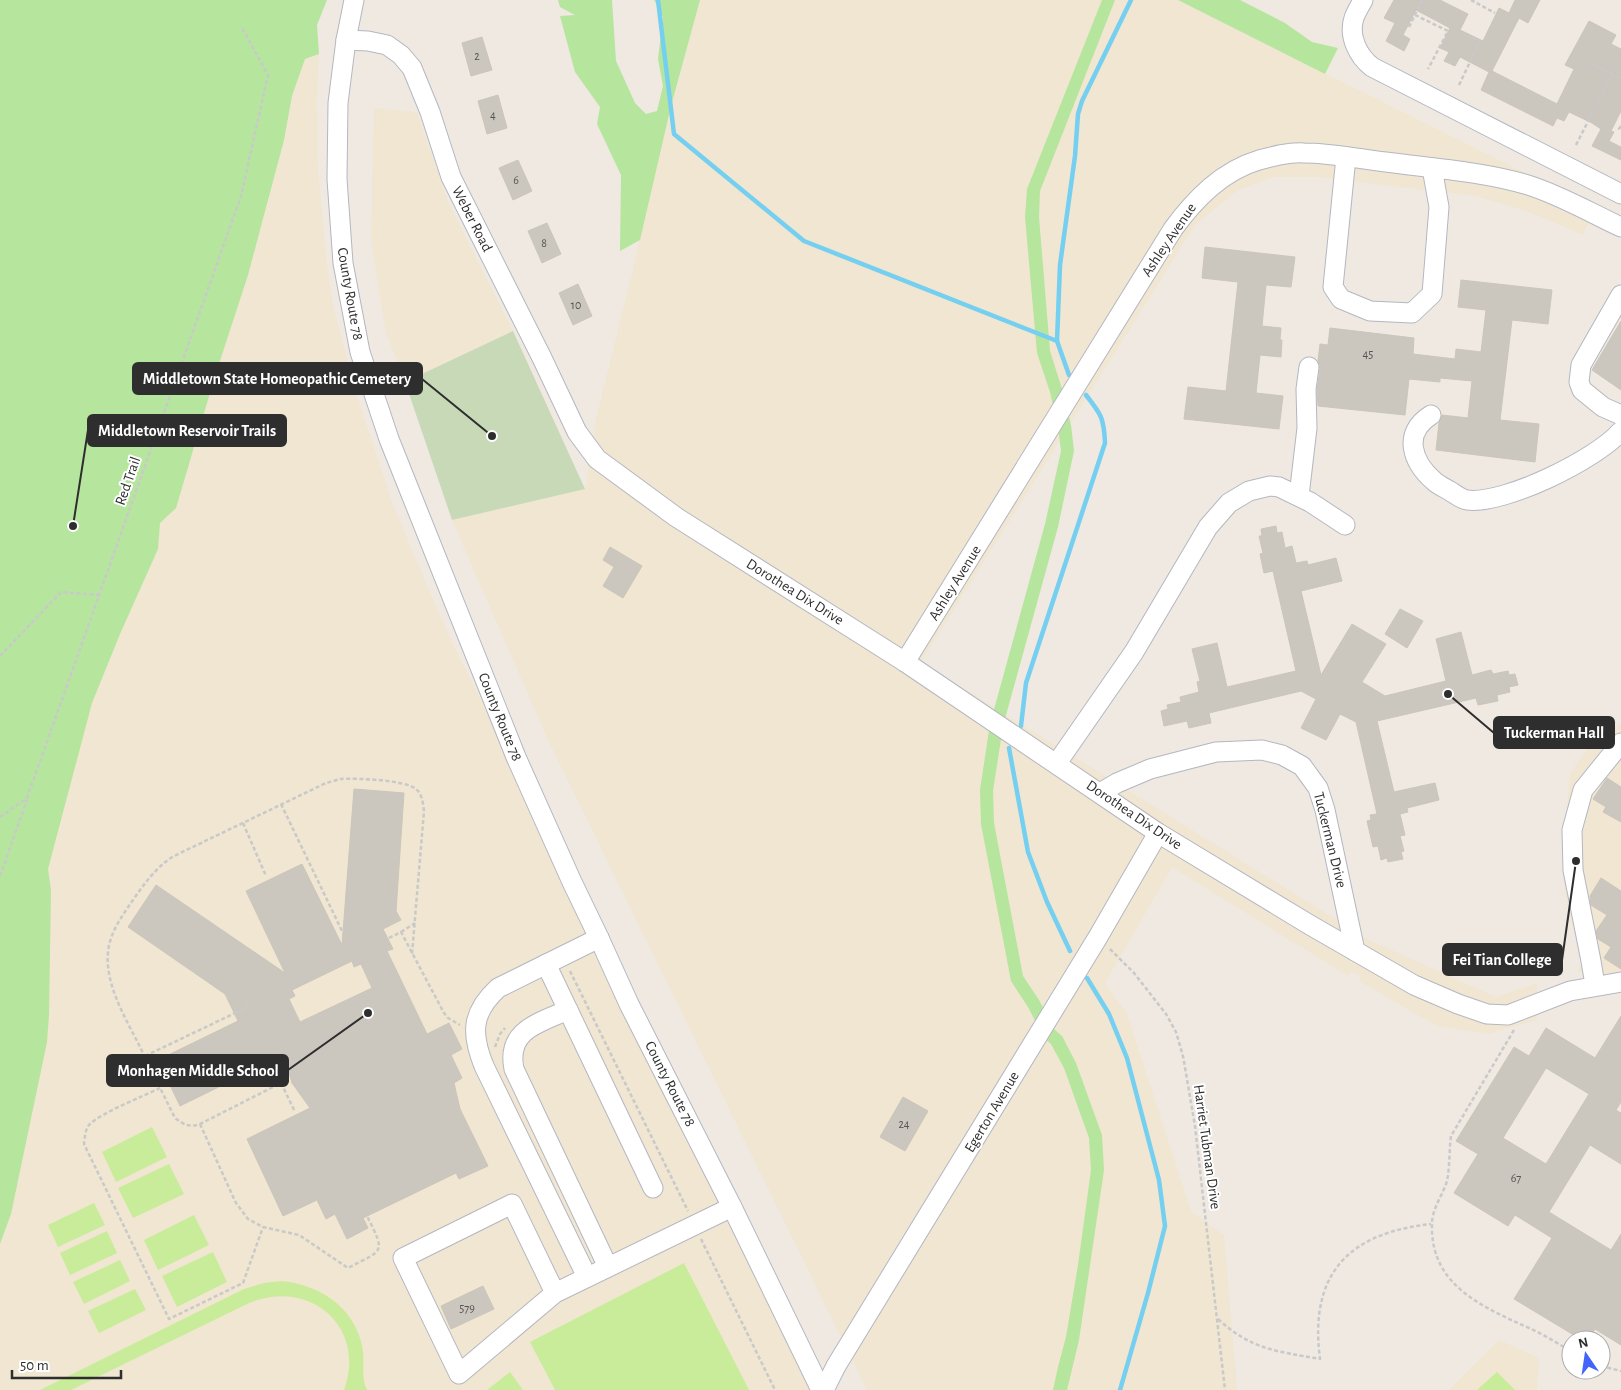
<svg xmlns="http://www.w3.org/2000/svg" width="1621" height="1390" font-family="'Alegreya Sans',sans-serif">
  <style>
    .education { fill: #f0e6d1 }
    .green { fill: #b6e59e }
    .cemetery { fill: #c8d9b8 }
    .pitch { fill: #c9ec9a }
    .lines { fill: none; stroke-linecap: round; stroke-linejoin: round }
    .stream { stroke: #75cff0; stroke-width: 4.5 }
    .building { fill: #cbc7bf; stroke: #cbc5ba; fill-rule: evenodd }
    .minor-casing { stroke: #b4b7c1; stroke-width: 21 }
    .path { stroke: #c9c9c9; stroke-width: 2.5; stroke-dasharray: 4 2.5; stroke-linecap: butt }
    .minor { stroke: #fff; stroke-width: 19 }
    .labels { text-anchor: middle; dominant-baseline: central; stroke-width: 4; stroke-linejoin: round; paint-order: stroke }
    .number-label { font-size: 12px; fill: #555452 }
    .street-label { font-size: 15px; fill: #2e2e2e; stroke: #fff }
    .leader { fill: none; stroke: #2e2e2e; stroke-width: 2 }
    .callout-dot { fill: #2e2e2e; stroke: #fff; stroke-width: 2 }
    .callout { fill: #2e2e2e; stroke: #2e2e2e; stroke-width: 2 }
    .callout-label { font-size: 16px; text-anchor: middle; font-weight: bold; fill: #fff }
  </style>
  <rect width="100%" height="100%" fill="#efe9e1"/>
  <g class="education">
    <polygon points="700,0 1178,0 1593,207 1592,216 1583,235 1529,212 1476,196 1317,177 1274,177 1238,190 1195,225 921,662 1369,940 1496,997 1537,983 1537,1020 1488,1034 1437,1026 1359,981 1361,977 1352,971 1348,976 1172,867 1105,983 1127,1014 1191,1211 1224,1235 1237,1390 867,1390 548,740 452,520 585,489 597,415 633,269 649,196 671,106"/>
    <polygon points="319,54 317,102 318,169 327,266 334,310 356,393 392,502 425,581 449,636 599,938 819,1390 0,1390 0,956 305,59"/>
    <polygon points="374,108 417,112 448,202 513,331 405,382 386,333 371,241"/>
    <polygon points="1621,723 1621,981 1615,977 1577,971 1581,965 1581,959 1569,913 1563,880 1565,831 1570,774 1589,747"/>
    <polygon points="1499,1340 1539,1358 1537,1390 1449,1390"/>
  </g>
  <g class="green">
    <polygon points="0,0 327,0 317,25 319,54 305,59 292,96 284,140 248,275 215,376 176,508 160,523 158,549 120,634 92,703 48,869 51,890 49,1015 47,1042 11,1214 0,1244"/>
    <polygon points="558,0 612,0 616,61 635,103 646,114 657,111 663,86 658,59 663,17 654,0 700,0 671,106 640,240 620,251 621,175 597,124 600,107 575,72 560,16 575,15 560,7"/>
    <polygon points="1102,0 1115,0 1040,191 1039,217 1050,351 1062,389 1071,425 1074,451 1058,527 1003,726 993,791 994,823 1023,976 1039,1000 1055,1030 1062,1036 1076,1063 1102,1135 1104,1170 1079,1340 1067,1390 1053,1390 1058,1367 1066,1337 1078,1265 1091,1170 1089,1138 1064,1068 1051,1044 1044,1038 1028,1007 1011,981 981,824 980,790 990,724 1045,524 1061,451 1058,427 1050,392 1037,353 1025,217 1027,189"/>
    <polygon points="1178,0 1240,0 1285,23 1312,42 1338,48 1325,74"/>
  </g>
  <polygon class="cemetery" points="513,331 585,489 452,520 405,382"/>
  <g class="pitch">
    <polygon points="152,1127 167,1157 116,1182 102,1152"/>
    <polygon points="169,1164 184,1194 133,1218 118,1188"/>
    <polygon points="94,1203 105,1225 58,1247 48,1225"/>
    <polygon points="194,1215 209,1245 158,1270 144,1240"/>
    <polygon points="107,1231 117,1253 70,1275 60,1253"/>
    <polygon points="213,1252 227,1282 177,1307 162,1276"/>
    <polygon points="120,1260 130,1281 84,1304 73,1282"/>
    <polygon points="684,1263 749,1390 555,1390 530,1342"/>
    <path d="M282,1281C322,1285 358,1310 363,1352C364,1366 361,1378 367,1390H344C367,1327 310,1278 249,1303L71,1390H40L244,1289L264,1283Z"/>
    <polygon points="135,1289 146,1310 99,1333 88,1311"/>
    <polygon points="510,1372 523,1390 487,1390"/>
    <polygon points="1497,1372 1515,1390 1477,1390"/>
  </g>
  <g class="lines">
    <g class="stream">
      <polyline points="658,0 674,134 804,241 1057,341"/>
      <polyline points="1069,375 1057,341 1060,265 1075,156 1078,114 1082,101 1131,0"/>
      <path d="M1021,726L1026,683L1105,443C1104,418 1101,414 1086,395"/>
      <polyline points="1009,748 1028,852 1047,902 1070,951"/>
      <polyline points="1087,978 1109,1014 1127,1058 1159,1180 1165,1226 1148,1293 1120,1390"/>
    </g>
  </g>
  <g class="building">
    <polygon points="1394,0 1440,0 1468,14 1460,30 1483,41 1499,8 1509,13 1515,0 1540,0 1528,23 1519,18 1492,71 1557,104 1574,69 1565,65 1589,21 1616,35 1611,44 1621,49 1621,111 1611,131 1614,132 1609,141 1621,147 1621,160 1592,146 1601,129 1592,123 1569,112 1564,121 1557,118 1553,126 1481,90 1489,72 1460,57 1455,66 1444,61 1449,52 1440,48 1450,28 1416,10 1403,35 1410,39 1404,51 1386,41 1395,23 1384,18"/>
    <polygon points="482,37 492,70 471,76 462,43"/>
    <polygon points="498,95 507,128 487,134 478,101"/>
    <polygon points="518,160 532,191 513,200 499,168"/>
    <polygon points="547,223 561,254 542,263 528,231"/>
    <polygon points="1205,247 1295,257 1291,287 1266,285 1262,326 1281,328 1280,340 1282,340 1281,357 1260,355 1256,393 1283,396 1279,429 1184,419 1188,387 1226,391 1238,282 1202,278"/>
    <polygon points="1461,280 1552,290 1548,324 1512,320 1500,420 1539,424 1535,462 1436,450 1439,423 1442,415 1468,418 1472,381 1440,378 1440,382 1409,379 1405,415 1318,406 1317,390 1320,369 1318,361 1320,344 1328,345 1330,328 1414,338 1413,354 1455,359 1456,349 1481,352 1486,310 1458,307"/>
    <polygon points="578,284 592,316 573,325 559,293"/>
    <polygon points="1621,321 1621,390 1592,370"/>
    <polygon points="1276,526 1277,533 1282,532 1285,548 1292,546 1296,563 1307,561 1308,565 1336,558 1342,581 1301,591 1321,675 1352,624 1386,644 1362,682 1385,696 1446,681 1436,639 1461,632 1472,675 1491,670 1493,674 1508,671 1509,675 1515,674 1518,685 1509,687 1510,692 1497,695 1498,701 1478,705 1476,698 1377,721 1394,792 1435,783 1439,800 1407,808 1408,812 1400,814 1405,835 1400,836 1404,851 1401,852 1403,859 1388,862 1387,858 1381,860 1378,846 1373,847 1367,821 1371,820 1370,815 1377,814 1356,722 1340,714 1326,740 1301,728 1316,699 1301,691 1209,713 1211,723 1189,728 1187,721 1164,726 1161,711 1168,709 1167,705 1181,702 1180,697 1199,692 1197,682 1200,681 1192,649 1217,643 1227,687 1296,671 1273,571 1264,573 1260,554 1263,553 1259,536 1262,536 1261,529"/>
    <polygon points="610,547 642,566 623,598 603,586 614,567 603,560"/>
    <polygon points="1400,609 1423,621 1407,648 1385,634"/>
    <polygon points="1607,778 1621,787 1621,822 1603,812 1606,807 1593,799"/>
    <path d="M354,789L404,793L396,911L401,920L383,929L393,949L387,951L427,1034L449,1023L462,1049L451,1055L462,1078L454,1083L460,1109L488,1166L459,1179L456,1173L363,1218L368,1228L347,1239L335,1214L326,1219L317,1200L283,1216L247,1139L310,1108L292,1083L284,1055L180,1106L158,1060L238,1021L225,994L128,927L156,885L285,973L246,891L302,864L342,945ZM352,961L354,967L361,964L372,988L300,1022L289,999L295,996L292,990Z"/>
    <polygon points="1601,878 1621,891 1621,969 1604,958 1611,947 1598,939 1596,931 1607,915 1591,905 1590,896"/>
    <path d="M1621,1016V1102L1616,1110L1621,1113V1164L1590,1145L1549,1212L1611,1250L1621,1234V1345L1595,1329L1588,1340H1582L1514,1299L1552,1238L1515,1215L1508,1226L1454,1193L1478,1154L1456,1141L1514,1047L1529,1056L1546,1028L1595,1058ZM1546,1068L1589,1094L1546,1164L1503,1138Z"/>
    <polygon points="903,1097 928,1111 905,1151 880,1137"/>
    <polygon points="483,1286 494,1309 451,1329 441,1306"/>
  </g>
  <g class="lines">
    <g class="minor-casing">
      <g id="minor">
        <polyline points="354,0 346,40 338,103 337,179 343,263 360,352 389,439 516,757 572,882 599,938 629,1004 732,1207 821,1390"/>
        <path d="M1363,0C1360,6 1356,12 1354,18C1348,36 1358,56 1372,67L1621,194"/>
        <polyline points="346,40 368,41 387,45 401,55 412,68 430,112 451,177 542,358 577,432 597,459 676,517 905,662 1158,833 1310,925 1414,985 1458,1004 1487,1014 1508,1015 1570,991 1621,982"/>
        <polyline points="1346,157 1333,287 1341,299 1370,311 1412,313 1432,294 1439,207 1432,168"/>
        <polyline points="1621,295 1581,365 1579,382 1582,390 1603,407 1621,415"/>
        <path d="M1431,415C1402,433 1412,462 1434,481C1438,485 1445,488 1450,491C1455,494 1461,499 1467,500C1504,505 1597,459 1621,431"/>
        <polyline points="1299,496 1307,428 1306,389 1309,367"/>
        <path d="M905,662L1173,229C1195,199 1222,171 1259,160C1274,156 1289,152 1304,153C1334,153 1364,160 1394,163C1438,169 1485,172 1528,185C1560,195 1591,213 1621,227"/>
        <polyline points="1057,763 1134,652 1208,527 1229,503 1249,491 1270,486 1279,487 1310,502 1345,525"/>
        <polyline points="1100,793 1117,783 1150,769 1216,752 1262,750 1282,755 1302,766 1318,788 1325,810 1355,951"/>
        <polyline points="546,964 653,1188"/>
        <polyline points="1595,985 1591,961 1573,870 1572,830 1583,790 1621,743"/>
        <path d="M568,1010C539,1023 506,1030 514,1069L608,1267"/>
        <path d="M587,1277L484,1066C471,1034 471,1013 498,988L599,938"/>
        <polyline points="555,1293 512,1204 403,1258 459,1374 555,1293 732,1207"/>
        <polyline points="824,1390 836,1366 1098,937 1158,833"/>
      </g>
    </g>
    <g class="path">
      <polyline points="1471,0 1495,13"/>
      <polyline points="1415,15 1448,31 1428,69"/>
      <polyline points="1409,27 1422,0"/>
      <polyline points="1592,64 1612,74"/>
      <polyline points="1459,85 1480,41 1472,37"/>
      <polyline points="1621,126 1619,129 1621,130"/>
      <polyline points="1576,145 1612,74 1621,79"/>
      <polyline points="0,656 61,592 100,595"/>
      <polyline points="281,804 342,931"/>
      <polyline points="0,817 27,798 241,196 268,75 241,26"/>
      <polyline points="243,823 266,876"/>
      <polyline points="0,876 27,800"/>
      <polyline points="401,932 415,923"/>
      <polyline points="389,938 401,932 444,1013 448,1018 460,1025"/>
      <polyline points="1110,949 1134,973 1166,1014 1176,1032 1183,1056 1195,1126 1225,1390"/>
      <polyline points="570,971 688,1211"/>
      <path d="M1514,1030L1451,1136C1449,1151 1450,1166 1447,1181C1443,1195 1432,1208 1432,1224C1430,1286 1483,1307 1531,1329C1545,1335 1558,1344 1571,1351"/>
      <polyline points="495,1047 500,1034 505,1028"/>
      <polyline points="145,1056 250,1006"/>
      <path d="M284,1058L271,1063L281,1083L200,1124C189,1128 183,1124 175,1118C163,1094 151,1069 139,1045C125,1017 105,985 108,952C110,932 122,916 133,900C145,883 156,867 174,856L326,783C331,782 336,780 341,779C356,778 406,780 416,789C422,794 423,803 424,811L412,954"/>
      <polyline points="281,1083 295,1112"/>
      <path d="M160,1088C144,1096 100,1113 89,1125C85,1130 85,1137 84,1144L169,1319L243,1283L263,1227"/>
      <path d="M200,1124L236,1203L248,1219L263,1227L299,1235L348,1268C384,1249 386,1254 367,1216"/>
      <polyline points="701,1239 775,1390"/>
      <path d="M1218,1319C1252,1350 1276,1351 1320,1359C1309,1274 1348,1233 1431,1224"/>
      <polyline points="1601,1366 1621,1371"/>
    </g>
    <use href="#minor" class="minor"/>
  </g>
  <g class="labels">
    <g class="number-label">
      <text x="477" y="56">2</text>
      <text x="493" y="115">4</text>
      <text x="516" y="180">6</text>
      <text x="544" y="243">8</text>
      <text x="576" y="305">10</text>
      <text x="1368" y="354">45</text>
      <text x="904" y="1124">24</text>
      <text x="1516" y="1178">67</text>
      <text x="467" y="1308">579</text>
    </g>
    <g class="street-label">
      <text transform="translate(472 219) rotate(63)">Weber Road</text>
      <text transform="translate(1169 240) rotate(-56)">Ashley Avenue</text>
      <text transform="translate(350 294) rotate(80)">County Route 78</text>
      <text transform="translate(128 481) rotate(-71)">Red Trail</text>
      <text transform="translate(955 583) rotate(-58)">Ashley Avenue</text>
      <text transform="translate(795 592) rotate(32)">Dorothea Dix Drive</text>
      <text transform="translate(500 717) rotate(68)">County Route 78</text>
      <text transform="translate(1134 815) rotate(34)">Dorothea Dix Drive</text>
      <text transform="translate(1330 840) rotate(76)">Tuckerman Drive</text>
      <text transform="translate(670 1084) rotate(63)">County Route 78</text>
      <text transform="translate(992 1112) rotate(-59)">Egerton Avenue</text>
      <text transform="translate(1207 1147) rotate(82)">Harriet Tubman Drive</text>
    </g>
  </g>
  <path class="leader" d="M492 436L422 379M73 526L88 430M1448 694L1494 733M1576 861L1562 960M368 1013L288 1070"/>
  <g class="callout-dot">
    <circle cx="492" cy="436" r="5"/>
    <circle cx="73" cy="526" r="5"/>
    <circle cx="1448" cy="694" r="5"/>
    <circle cx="1576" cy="861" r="5"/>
    <circle cx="368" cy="1013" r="5"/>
  </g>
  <g class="callout">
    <rect x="133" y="363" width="289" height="31" rx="5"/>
    <rect x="88" y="415" width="198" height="31" rx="5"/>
    <rect x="1494" y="717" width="120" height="31" rx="5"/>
    <rect x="1443" y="944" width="119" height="31" rx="5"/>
    <rect x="107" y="1055" width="181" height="31" rx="5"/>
  </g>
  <g class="callout-label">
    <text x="277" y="384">Middletown State Homeopathic Cemetery</text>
    <text x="187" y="436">Middletown Reservoir Trails</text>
    <text x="1554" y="738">Tuckerman Hall</text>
    <text x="1502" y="965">Fei Tian College</text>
    <text x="198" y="1076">Monhagen Middle School</text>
  </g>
  <g transform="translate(1586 1355) rotate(347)"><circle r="24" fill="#ffffff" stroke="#ababab"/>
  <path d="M0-4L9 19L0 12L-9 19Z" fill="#4264fb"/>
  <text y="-8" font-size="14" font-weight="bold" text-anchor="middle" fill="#2e2e2e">N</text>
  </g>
  <path d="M12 1370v8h109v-8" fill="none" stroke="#2e2e2e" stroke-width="2.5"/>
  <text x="20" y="1370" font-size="15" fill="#2e2e2e" stroke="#ffffff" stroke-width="4" paint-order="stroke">50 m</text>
</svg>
